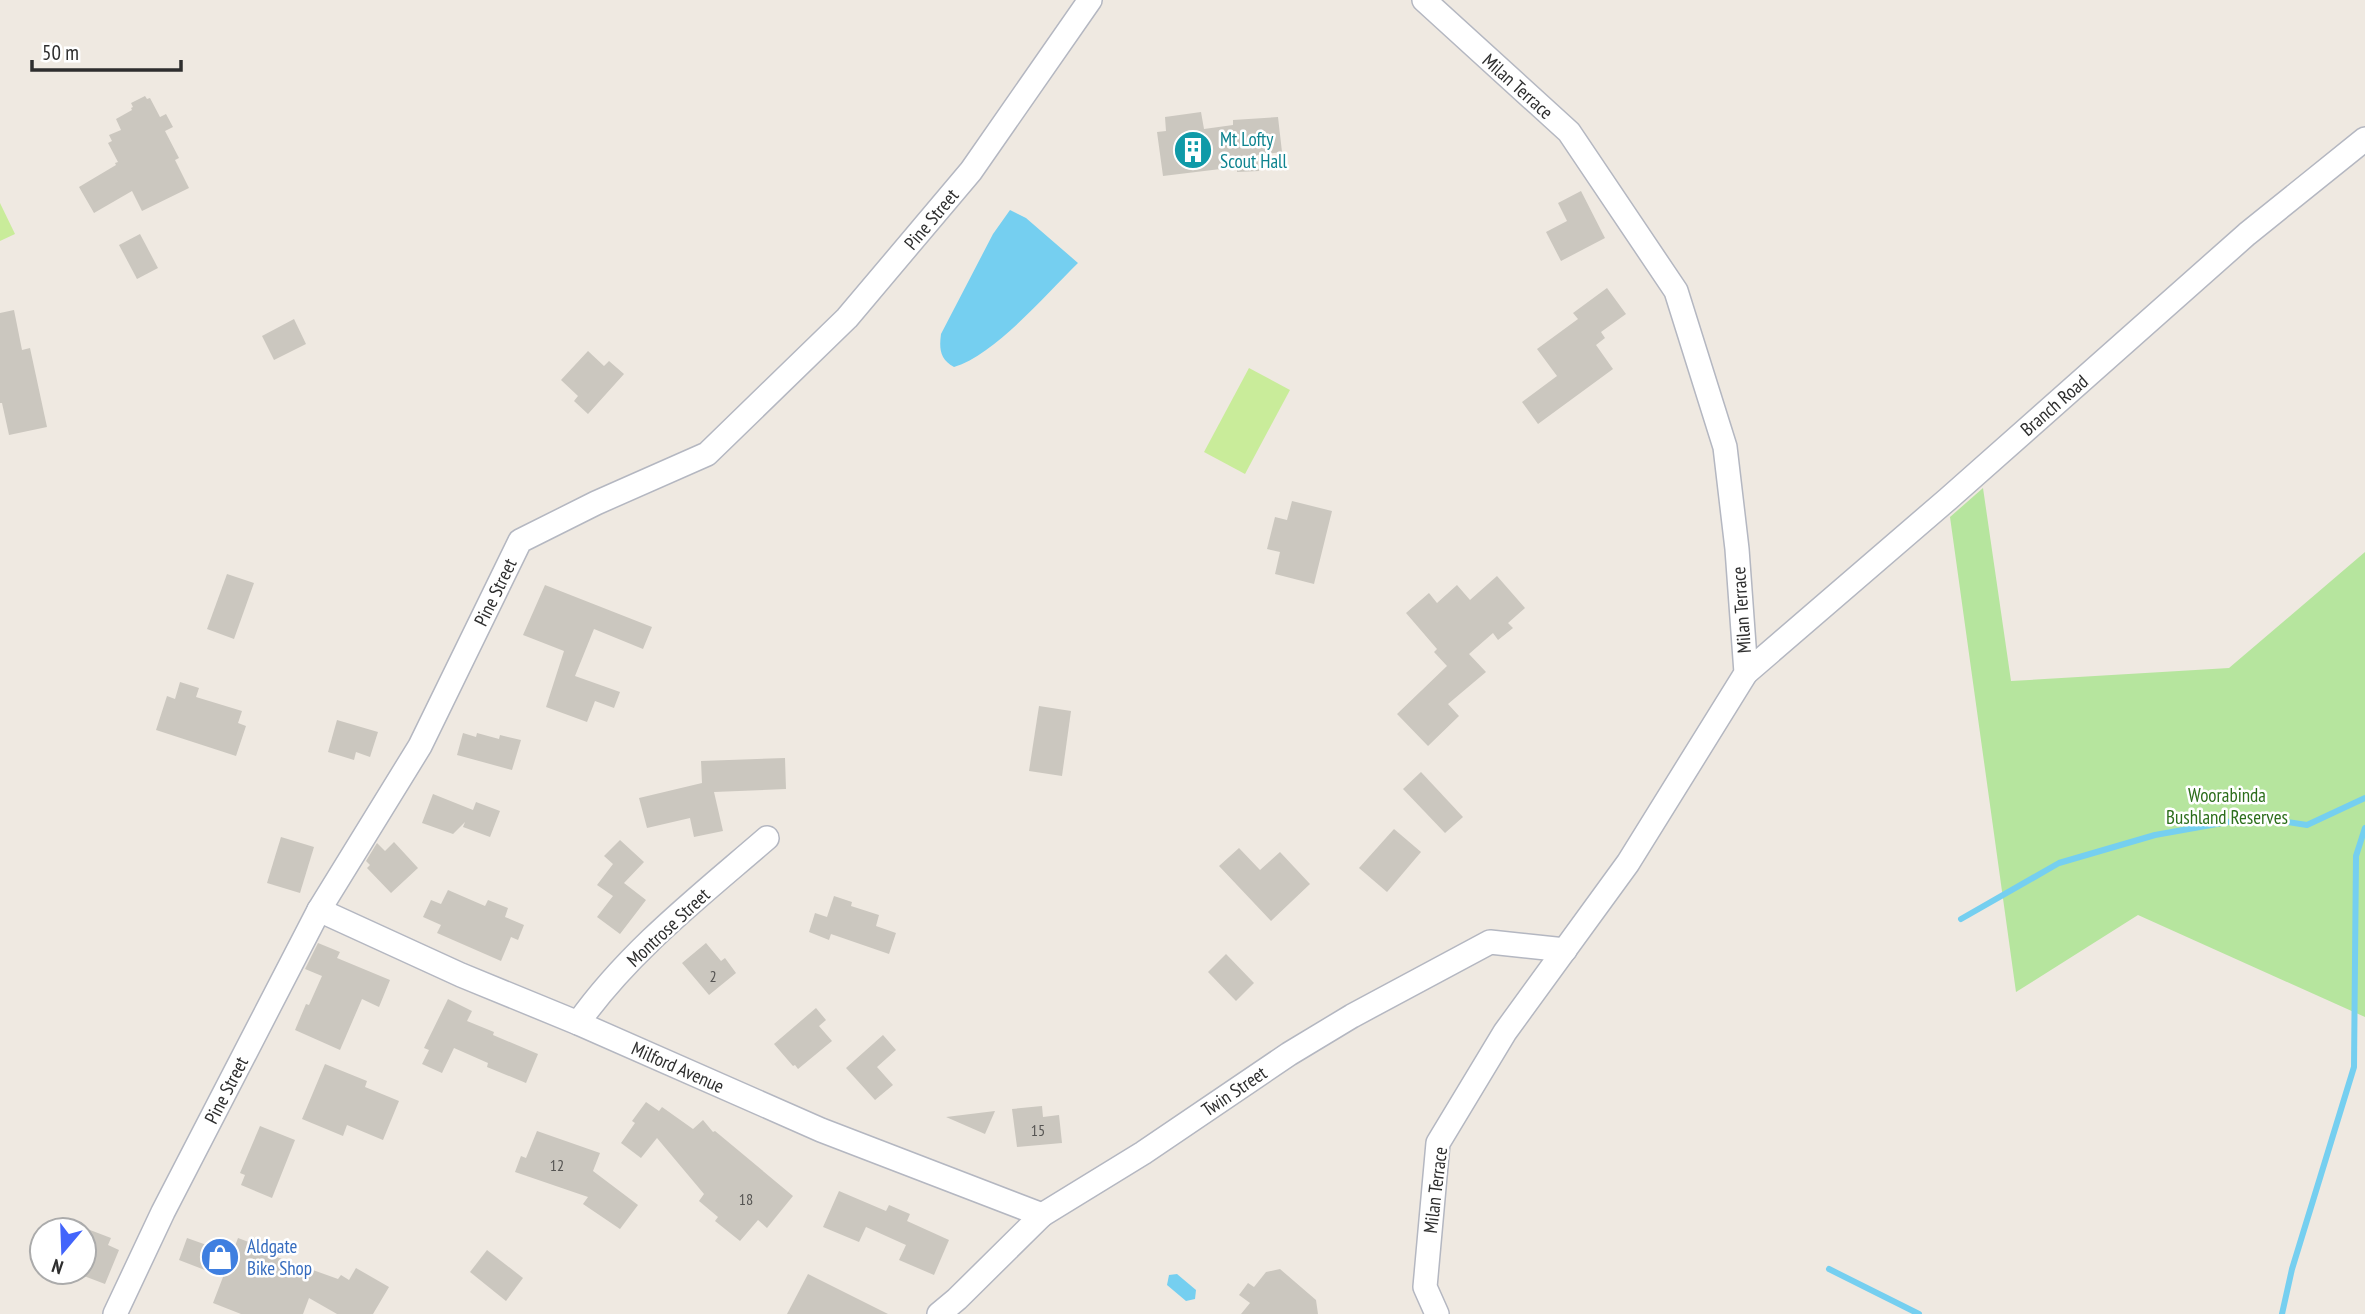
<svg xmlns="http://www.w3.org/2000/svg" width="2365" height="1314" font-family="'PT Sans Narrow',sans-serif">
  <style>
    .green { fill: #b6e59e }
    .pitch { fill: #c9ec9a }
    .water { fill: #75cff0 }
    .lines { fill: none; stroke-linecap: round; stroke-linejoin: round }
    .stream { stroke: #75cff0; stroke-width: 6 }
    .building { fill: #cbc7bf }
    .minor-casing { stroke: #b4b7c1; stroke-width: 26 }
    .minor { stroke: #fff; stroke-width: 23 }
    .labels { text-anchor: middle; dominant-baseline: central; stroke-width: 5; stroke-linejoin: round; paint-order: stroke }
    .number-label { font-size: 16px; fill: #555452 }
    .street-label { font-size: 19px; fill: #2e2e2e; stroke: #fff }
    .culture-label { font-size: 19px; fill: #0d838f; stroke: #fff; text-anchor: start }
    .park-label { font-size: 19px; fill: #2c6e1b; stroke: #fff }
    .shop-label { font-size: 19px; fill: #366cbe; stroke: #fff; text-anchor: start }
  </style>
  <rect width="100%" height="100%" fill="#efe9e1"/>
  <polygon class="green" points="1983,488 2011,681 2229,668 2365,552 2365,1017 2138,915 2016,992 1950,517"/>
  <g class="pitch">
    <polygon points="0,203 15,234 0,241"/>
    <polygon points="1249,368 1290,390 1245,474 1204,452"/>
  </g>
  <g class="water">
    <path d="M1010,210L1026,218L1078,263C1046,294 996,354 954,367C940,359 939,349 941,334L993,234Z"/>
    <polygon points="1177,1274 1196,1290 1195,1299 1186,1301 1167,1285 1169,1275"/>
  </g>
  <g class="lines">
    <g class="stream">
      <polyline points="1961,919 2059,863 2155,835 2256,817 2307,825 2365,798"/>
      <polyline points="1829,1269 1919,1314"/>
      <polyline points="2282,1314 2292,1269 2354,1067 2356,856 2365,828"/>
    </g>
  </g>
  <g class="building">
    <polygon points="145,96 147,99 150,98 160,117 166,114 173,127 165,131 179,158 175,160 189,188 142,211 132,191 94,213 79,187 116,165 115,163 118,162 108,143 112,141 109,135 121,130 116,119 132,110 131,108 133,107 131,103"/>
    <polygon points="1201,112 1204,129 1233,125 1233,120 1278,117 1282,152 1257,155 1259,171 1237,172 1237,167 1163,176 1157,132 1166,131 1165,117"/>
    <polygon points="1581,191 1605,238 1561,261 1546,232 1567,221 1558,203"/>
    <polygon points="140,234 158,268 137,279 119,245"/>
    <polygon points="1607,288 1626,314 1601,332 1605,338 1596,345 1613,369 1538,424 1522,402 1557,376 1537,349 1578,319 1573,313"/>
    <polygon points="14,310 22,350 30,348 47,427 9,435 2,403 0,403 0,313"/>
    <polygon points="294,319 306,344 274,360 262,336"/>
    <polygon points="588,351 604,366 609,361 624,374 588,414 574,401 578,396 561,380"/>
    <polygon points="1292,501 1332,511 1314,584 1275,574 1280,552 1267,549 1275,517 1287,520"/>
    <polygon points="227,574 254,583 234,639 207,629"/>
    <polygon points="1497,576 1525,608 1508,623 1513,628 1498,640 1493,633 1469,654 1486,672 1448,704 1459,716 1428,746 1397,714 1447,666 1434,652 1437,649 1406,613 1429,593 1437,603 1457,585 1470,600"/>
    <polygon points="545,585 652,627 643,649 594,629 575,676 620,692 614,708 595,701 587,722 546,707 564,651 523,635"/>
    <polygon points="180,682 199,688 196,697 242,711 238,723 246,726 236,756 156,730 167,696 175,699"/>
    <polygon points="1039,706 1071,711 1062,776 1029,771"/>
    <polygon points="337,720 378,732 370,757 356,752 354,760 328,752"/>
    <polygon points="463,733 476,737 477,733 499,739 500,735 521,740 512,770 457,755"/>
    <polygon points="785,758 786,789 714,792 723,831 694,837 690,818 647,828 639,798 702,783 701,761"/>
    <polygon points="1421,772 1463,817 1445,833 1403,789"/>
    <polygon points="433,794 473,810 476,802 500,811 490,837 463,827 465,822 453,834 422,823"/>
    <polygon points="1394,829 1421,852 1387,892 1359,868"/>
    <polygon points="281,837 314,847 300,893 267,883"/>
    <polygon points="620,840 644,862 624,883 646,900 620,934 597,917 613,896 597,885 613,864 604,856"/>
    <polygon points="394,842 418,868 391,893 367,868 370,865 366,861 377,843 385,851"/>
    <polygon points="1239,848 1260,870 1280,852 1310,884 1271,921 1219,866"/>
    <polygon points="448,890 485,906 488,900 508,908 505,917 524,925 518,940 511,937 501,961 437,933 441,925 423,917 431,900 441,904"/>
    <polygon points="834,896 852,902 851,906 879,915 876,926 896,933 889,954 831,934 829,940 809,932 815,913 827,917"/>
    <polygon points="318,943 340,952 337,958 390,980 379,1007 362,999 340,1050 295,1030 306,1004 309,1005 322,976 305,969"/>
    <polygon points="706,943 721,961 725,958 736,973 709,995 682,963"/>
    <polygon points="1226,954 1254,983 1236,1001 1208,972"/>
    <polygon points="448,999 472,1011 467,1021 494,1032 493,1035 538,1054 526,1083 487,1067 488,1063 454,1048 442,1073 422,1064 429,1050 424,1048"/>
    <polygon points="816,1008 826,1020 819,1026 832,1041 798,1069 795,1065 793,1066 774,1044"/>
    <polygon points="883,1035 896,1050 877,1067 893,1085 875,1100 846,1068"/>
    <polygon points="325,1064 367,1081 365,1087 399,1101 383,1140 347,1125 343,1136 302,1119"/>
    <polygon points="646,1102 659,1111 662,1107 693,1129 703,1120 713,1132 715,1131 793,1196 767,1228 758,1220 740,1241 715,1221 718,1217 699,1201 704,1194 657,1138 641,1158 621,1143 635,1123 632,1121"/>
    <polygon points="1042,1106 1043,1117 1059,1115 1062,1143 1017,1147 1012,1109"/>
    <polygon points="995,1111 985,1134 946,1117"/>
    <polygon points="260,1126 295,1140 272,1198 241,1185 245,1175 240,1173"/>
    <polygon points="537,1131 600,1153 593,1171 638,1205 620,1229 583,1204 588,1197 515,1172 521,1156 526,1158"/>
    <polygon points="839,1191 886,1211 889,1205 910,1214 907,1221 949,1240 934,1275 899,1260 906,1245 866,1227 859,1242 823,1227"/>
    <polygon points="90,1230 111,1238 108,1245 119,1250 105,1284 84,1276 84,1246"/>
    <polygon points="187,1238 232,1254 238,1238 273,1251 271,1255 338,1279 341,1275 349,1280 356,1268 389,1287 373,1314 337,1314 309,1298 303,1314 241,1314 213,1303 223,1277 179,1260"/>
    <polygon points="487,1250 523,1278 506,1301 470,1272"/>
    <polygon points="1280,1269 1316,1300 1318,1314 1241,1314 1250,1303 1239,1295 1248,1283 1254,1287 1266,1272"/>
    <polygon points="808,1274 888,1314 787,1314"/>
  </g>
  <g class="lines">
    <g class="minor-casing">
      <g id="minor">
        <polyline points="1424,0 1569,132 1676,291 1725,447 1737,549 1746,673 1628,863 1505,1032 1438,1143 1425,1287 1437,1314"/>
        <polyline points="1746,673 1948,499 2247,234 2365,139"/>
        <polyline points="319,910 461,975 578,1023 821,1130 1042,1215"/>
        <path d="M578,1023C629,951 700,896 767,838"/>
        <polyline points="115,1314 163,1212 319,910 420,746 520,541 596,503 707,454 847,318 971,171 1090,0"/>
        <polyline points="939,1314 957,1299 1042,1215 1143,1153 1289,1054 1352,1016 1490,942 1565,950"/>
      </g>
    </g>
    <use href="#minor" class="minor"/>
  </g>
  <defs>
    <g id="building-disc" transform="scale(2.0125)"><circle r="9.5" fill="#0f9aa8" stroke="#fff"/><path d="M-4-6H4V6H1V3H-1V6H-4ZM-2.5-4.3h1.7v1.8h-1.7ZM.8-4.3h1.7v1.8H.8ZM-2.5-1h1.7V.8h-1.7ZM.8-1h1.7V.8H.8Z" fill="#fff"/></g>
    <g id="shop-disc" transform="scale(2.0125)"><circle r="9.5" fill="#3f7fe0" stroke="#fff"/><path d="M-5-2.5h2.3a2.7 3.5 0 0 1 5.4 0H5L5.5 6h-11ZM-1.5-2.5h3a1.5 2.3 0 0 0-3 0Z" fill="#fff"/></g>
  </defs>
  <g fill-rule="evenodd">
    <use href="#building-disc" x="1193" y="150"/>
    <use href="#shop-disc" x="220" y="1257"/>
  </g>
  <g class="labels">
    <g class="number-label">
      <text x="713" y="976">2</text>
      <text x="1038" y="1130">15</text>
      <text x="557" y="1165">12</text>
      <text x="746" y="1199">18</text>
    </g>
    <g class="street-label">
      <text transform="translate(1518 86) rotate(42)">Milan Terrace</text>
      <text transform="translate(931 219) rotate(-50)">Pine Street</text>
      <text transform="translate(2054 405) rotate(-41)">Branch Road</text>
      <text transform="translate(495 592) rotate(-64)">Pine Street</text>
      <text transform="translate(1741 610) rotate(-94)">Milan Terrace</text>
      <text transform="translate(668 927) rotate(-43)">Montrose Street</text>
      <text transform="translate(678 1067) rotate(24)">Milford Avenue</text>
      <text transform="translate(226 1090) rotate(-63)">Pine Street</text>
      <text transform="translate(1234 1091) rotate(-34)">Twin Street</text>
      <text transform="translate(1435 1190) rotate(-83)">Milan Terrace</text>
    </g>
    <g class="culture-label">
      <text x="1220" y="139">Mt Lofty<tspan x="1220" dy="22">Scout Hall</tspan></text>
    </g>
    <g class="park-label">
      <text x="2227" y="795">Woorabinda<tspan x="2227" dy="22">Bushland Reserves</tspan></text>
    </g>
    <g class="shop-label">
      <text x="247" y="1246">Aldgate<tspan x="247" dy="22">Bike Shop</tspan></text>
    </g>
  </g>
  <g transform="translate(63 1251) rotate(199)"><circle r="33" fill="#ffffff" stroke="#ababab" stroke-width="2"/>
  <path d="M0-5L12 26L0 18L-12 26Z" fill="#4264fb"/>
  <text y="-10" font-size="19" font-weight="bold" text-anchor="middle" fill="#2e2e2e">N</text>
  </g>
  <path d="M32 60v10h149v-10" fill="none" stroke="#2e2e2e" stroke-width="3.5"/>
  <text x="42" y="60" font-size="21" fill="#2e2e2e" stroke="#ffffff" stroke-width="5" paint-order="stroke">50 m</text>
</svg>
